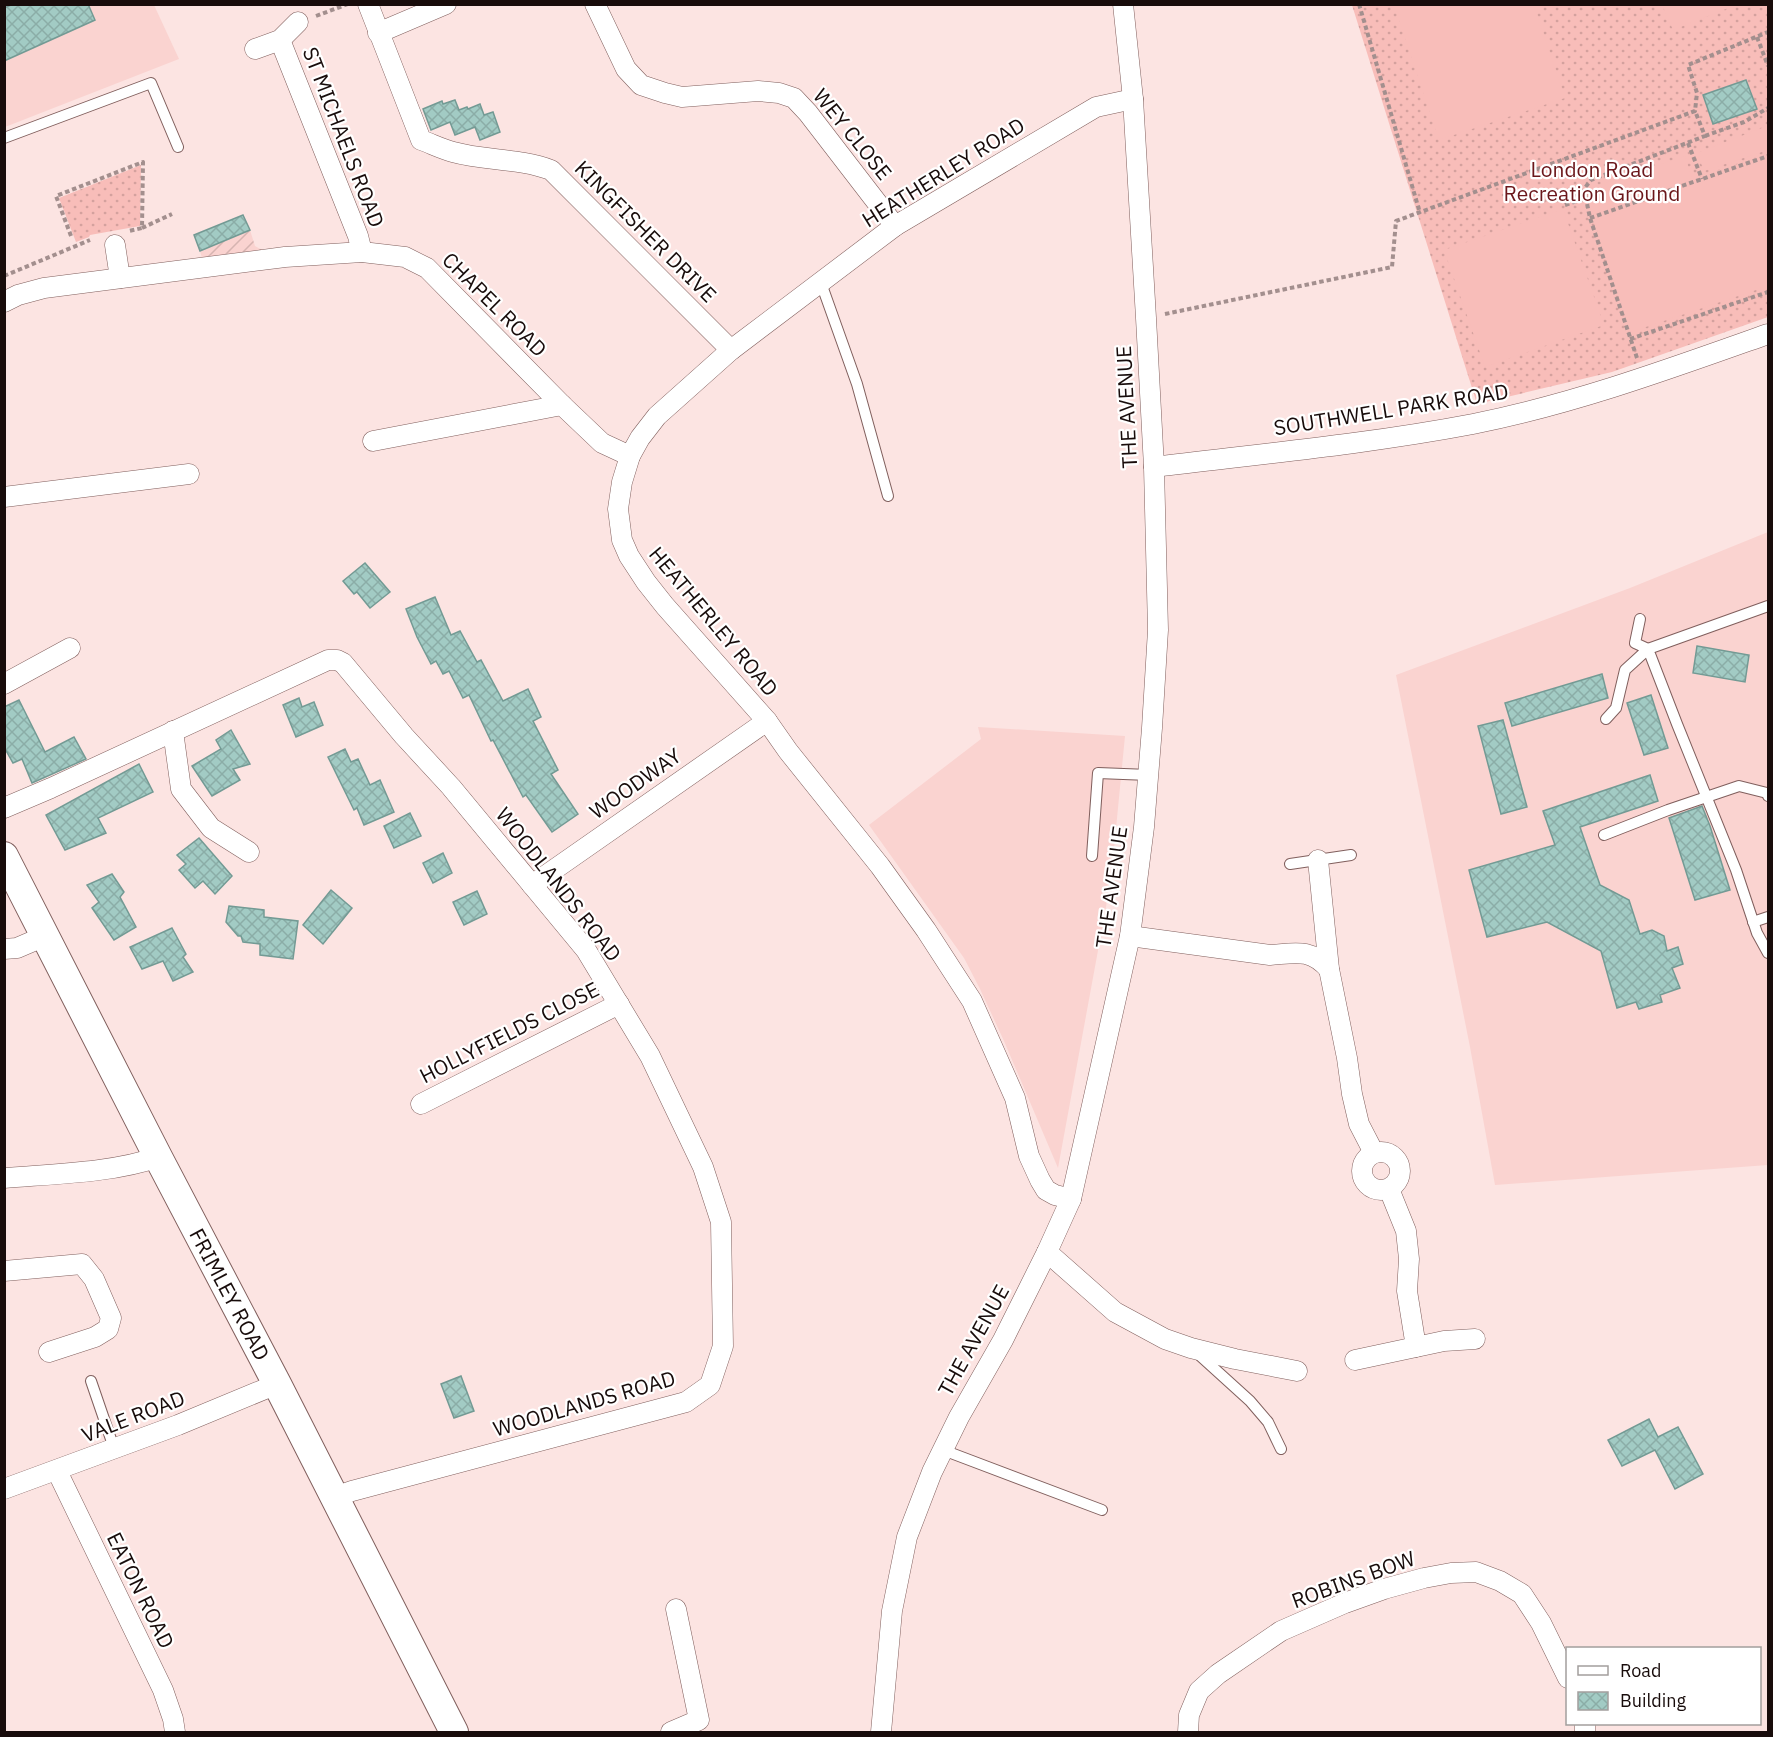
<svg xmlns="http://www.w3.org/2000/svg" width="1773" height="1737" font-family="'IBM Plex Sans',sans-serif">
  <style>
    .built { fill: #fad3d0 }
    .industrial { fill: url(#industrial-furrows) }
    .grass { fill: url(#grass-dots) }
    .garden { fill: #f8bdb9 }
    .building { fill: url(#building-cross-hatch); stroke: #739a94; stroke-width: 1.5 }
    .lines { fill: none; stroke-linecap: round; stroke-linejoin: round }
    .service-casing { stroke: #805f5d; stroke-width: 12 }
    .minor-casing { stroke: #805f5d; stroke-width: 21 }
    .secondary-casing { stroke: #805f5d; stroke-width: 30 }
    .path { stroke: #a38f8e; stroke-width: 4; stroke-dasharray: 4.5 3; stroke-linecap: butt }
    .service { stroke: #fff; stroke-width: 10 }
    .minor { stroke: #fff; stroke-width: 20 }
    .secondary { stroke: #fff; stroke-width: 28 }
    .labels { text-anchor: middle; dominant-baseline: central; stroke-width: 4.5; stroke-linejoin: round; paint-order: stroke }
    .street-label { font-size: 21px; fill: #180c0b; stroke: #fff }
    .park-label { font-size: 21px; fill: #6b171b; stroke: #fff }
  </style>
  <defs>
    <pattern id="industrial-furrows" width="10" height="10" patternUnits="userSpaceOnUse" patternTransform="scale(1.5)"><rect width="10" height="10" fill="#fad3d0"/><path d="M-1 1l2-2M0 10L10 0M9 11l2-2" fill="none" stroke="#d6b4b1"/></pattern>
    <pattern id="grass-dots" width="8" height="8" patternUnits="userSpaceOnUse" patternTransform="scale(1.5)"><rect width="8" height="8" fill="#f8bdb9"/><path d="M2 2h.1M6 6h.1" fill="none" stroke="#d4a19e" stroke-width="1.8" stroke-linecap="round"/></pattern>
    <pattern id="building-cross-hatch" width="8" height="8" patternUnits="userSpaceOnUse" patternTransform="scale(1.5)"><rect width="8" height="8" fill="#a2cbc4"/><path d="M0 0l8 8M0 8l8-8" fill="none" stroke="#8bada7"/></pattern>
  </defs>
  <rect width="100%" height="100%" fill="#fce4e2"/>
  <g class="built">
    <polygon points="5,5 154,5 179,59 5,127"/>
    <polygon points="1768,532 1768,1165 1495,1185 1470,1047 1396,675 1630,588"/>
    <polygon points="978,727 1125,736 1114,849 1106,907 1058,1168 1004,1041 980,989 964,958 869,825 981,739"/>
  </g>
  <polygon class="industrial" points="250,230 255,246 264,251 202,258 200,251"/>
  <g class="grass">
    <polygon points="1352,5 1768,5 1768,317 1612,372 1477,404"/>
    <polygon points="141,165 140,226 90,235 89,237 76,242 59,198"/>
  </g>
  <g class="garden">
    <polygon points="1394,5 1534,5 1565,98 1439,140"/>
    <polygon points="1662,5 1736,5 1673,30"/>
    <polygon points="1767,126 1768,150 1704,171 1697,153"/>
    <polygon points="1768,154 1768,286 1631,332 1591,212 1587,189 1685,156 1692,179"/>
    <polygon points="1563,209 1604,325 1485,367 1444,250"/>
  </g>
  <g class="building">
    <polygon points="13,4 88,4 95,20 4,61 4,8"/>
    <polygon points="1746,80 1757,109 1713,124 1703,95"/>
    <polygon points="455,100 459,110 467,107 468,109 480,104 484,115 493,112 500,132 480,140 475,127 455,135 450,122 431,130 423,109 442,101 443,104"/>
    <polygon points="243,215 250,230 200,251 194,235"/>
    <polygon points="365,563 390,592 370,608 357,592 354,594 343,581"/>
    <polygon points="435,597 451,635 460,631 477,662 481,660 503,701 528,689 541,717 533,721 558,770 551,774 578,814 552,832 526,795 523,797 493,740 491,741 469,695 463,698 449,671 443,674 436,661 431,664 417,637 406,609"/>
    <polygon points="1697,646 1749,655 1745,682 1693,673"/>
    <polygon points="1602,674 1608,698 1512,726 1505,703"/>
    <polygon points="1651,695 1668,748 1644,755 1627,703"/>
    <polygon points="299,698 302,707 314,702 323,725 296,737 283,705"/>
    <polygon points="19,700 45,752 74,737 86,759 32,783 22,759 13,763 4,747 4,707"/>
    <polygon points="1503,720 1527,807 1501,814 1478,726"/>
    <polygon points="231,730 250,764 233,769 240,780 212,796 192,766 221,749 216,740"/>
    <polygon points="345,749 351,762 358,759 370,785 380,780 394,812 364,825 357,808 354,810 328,757"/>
    <polygon points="139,764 153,792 98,818 106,833 65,850 46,815"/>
    <polygon points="1650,775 1658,801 1580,827 1600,885 1629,900 1640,934 1652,930 1664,936 1667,951 1678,947 1683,964 1672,968 1680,988 1660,995 1662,1002 1639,1009 1636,1002 1617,1008 1601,951 1547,922 1487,937 1469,870 1555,845 1543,811"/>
    <polygon points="1702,806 1710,826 1730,890 1695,900 1669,818"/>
    <polygon points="410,813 421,836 394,848 384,826"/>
    <polygon points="199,838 232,876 215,894 203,881 195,888 179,870 186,864 177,855"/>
    <polygon points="443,853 452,873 433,883 423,863"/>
    <polygon points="112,874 124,892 120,897 136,927 114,940 92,908 99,902 87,885"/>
    <polygon points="331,890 352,908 323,944 303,925"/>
    <polygon points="477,891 487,914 464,925 453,902"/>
    <polygon points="229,906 264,910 264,917 298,921 293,959 260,955 260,944 243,942 241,936 238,936 226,922"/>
    <polygon points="172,928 186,954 183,957 193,972 173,981 163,961 142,969 130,947"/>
    <polygon points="461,1376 474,1411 454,1418 441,1384"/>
    <polygon points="1649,1419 1658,1437 1678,1427 1703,1474 1675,1489 1655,1450 1622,1466 1608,1440"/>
  </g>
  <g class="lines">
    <g class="service-casing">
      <g id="service">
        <polyline points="4,138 151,83 178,147"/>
        <polyline points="821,283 857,384 888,496"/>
        <polyline points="1768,606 1648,649 1677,724 1736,870 1757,933 1768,953"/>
        <polyline points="1606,719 1616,708 1625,670 1648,649 1635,643 1640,619"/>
        <polyline points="1604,835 1668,810 1739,786 1767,793 1768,796"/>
        <polyline points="1092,856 1098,773 1149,775"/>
        <polyline points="1290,864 1351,855"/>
        <polyline points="1753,922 1768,917"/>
        <polyline points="1196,1352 1250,1401 1268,1422 1281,1449"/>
        <polyline points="91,1381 114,1448"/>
        <polyline points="943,1450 1102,1510"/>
      </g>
    </g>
    <g class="minor-casing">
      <g id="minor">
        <path d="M368,4L421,140C432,144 442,149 453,152C485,161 519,158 551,170L731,350"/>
        <polyline points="595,4 626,69 641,85 665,93 682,97 758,91 779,93 794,98 808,113 895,226"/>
        <polyline points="378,33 446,4"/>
        <polyline points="280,40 358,236 362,252"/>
        <polyline points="255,49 280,40 298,22"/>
        <polyline points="115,245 120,278"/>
        <polyline points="4,302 18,295 44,288 285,257 362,252 405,257 427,268 562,405 602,443 630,456"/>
        <polyline points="373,441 562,405"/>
        <path d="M1154,467C1260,454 1368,444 1473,424C1574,404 1672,368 1768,334"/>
        <polyline points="4,497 189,474"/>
        <polyline points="4,684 70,648"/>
        <polyline points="173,731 181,789 211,828 249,852"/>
        <polyline points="4,808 51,788 328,660 337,660 343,663 404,736 451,787 586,950 650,1056 703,1167 721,1222 723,1346 710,1385 686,1402 352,1491 335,1497"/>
        <polyline points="1318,860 1329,969 1347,1058 1352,1094 1359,1124 1374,1153"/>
        <polyline points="532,885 767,721"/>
        <path d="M1130,936L1270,955C1296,953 1310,948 1329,969"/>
        <polyline points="4,949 17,948 45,936"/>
        <polyline points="421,1104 619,1004"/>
        <circle cx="1381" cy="1171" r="19"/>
        <path d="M4,1178C52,1174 113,1173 158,1157"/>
        <polyline points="1389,1189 1406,1231 1409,1259 1407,1291 1416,1347"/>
        <polyline points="1071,1199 1055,1195 1046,1190 1040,1180 1029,1156 1015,1098 972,1001 926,930 880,866 788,751 767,721 665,606 646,582 629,556 622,540 618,509 622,482 630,456 640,438 657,416 731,350 895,226 1096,107 1133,99"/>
        <polyline points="1047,1252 1115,1312 1165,1339 1191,1348 1235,1359 1297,1371"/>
        <polyline points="4,1271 82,1264 94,1279 111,1318 108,1329 95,1337 49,1352"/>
        <polyline points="1355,1360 1444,1341 1475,1339"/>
        <polyline points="57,1471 163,1690 173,1719 175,1732"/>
        <polyline points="4,1489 178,1425 277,1384"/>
        <polyline points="1585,1724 1585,1732"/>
        <polyline points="671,1732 699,1720 676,1609"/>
        <polyline points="881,1732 892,1611 907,1537 932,1472 959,1417 1003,1340 1047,1252 1071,1199 1130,936 1144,827 1152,728 1158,630 1154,467 1146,318 1133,99 1123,4"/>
        <polyline points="1188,1732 1189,1715 1199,1691 1218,1674 1281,1631 1345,1603 1384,1589 1424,1578 1451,1573 1476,1572 1500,1581 1522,1594 1541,1623 1568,1678"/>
      </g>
    </g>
    <g class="secondary-casing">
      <polyline id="secondary" points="4,856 158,1157 277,1384 454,1732"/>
    </g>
    <g class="path">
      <polyline points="1359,4 1420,213"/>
      <polyline points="316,16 348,4"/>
      <polyline points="1757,37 1768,66"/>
      <polyline points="1705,136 1744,122 1768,108"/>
      <polyline points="1688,143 1702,179"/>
      <polyline points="1565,205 1586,198"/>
      <polyline points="1590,218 1768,156"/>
      <polyline points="142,228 172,214"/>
      <polyline points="71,236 56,196 143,162 142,228 129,231"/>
      <polyline points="4,276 90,240"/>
      <polyline points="1165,314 1392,267 1396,221 1695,111 1697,93 1688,65 1768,32"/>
      <polyline points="1630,339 1768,292"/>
      <polyline points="1637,358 1590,218 1584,189 1591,180 1705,136 1695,111"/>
    </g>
    <use href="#service" class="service"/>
    <use href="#minor" class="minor"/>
    <use href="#secondary" class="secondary"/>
  </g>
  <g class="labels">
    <g class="street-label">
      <text transform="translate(853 134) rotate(51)">WEY CLOSE</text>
      <text transform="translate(344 137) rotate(69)">ST MICHAELS ROAD</text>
      <text transform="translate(943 172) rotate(-32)">HEATHERLEY ROAD</text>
      <text transform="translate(646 231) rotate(45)">KINGFISHER DRIVE</text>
      <text transform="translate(495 304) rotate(45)">CHAPEL ROAD</text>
      <text transform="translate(1126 407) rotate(-93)">THE AVENUE</text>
      <text transform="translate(1391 409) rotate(-9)">SOUTHWELL PARK ROAD</text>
      <text transform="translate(714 621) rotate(50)">HEATHERLEY ROAD</text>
      <text transform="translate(635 783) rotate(-35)">WOODWAY</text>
      <text transform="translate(559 884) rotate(52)">WOODLANDS ROAD</text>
      <text transform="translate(1111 887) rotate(-82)">THE AVENUE</text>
      <text transform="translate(509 1032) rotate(-27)">HOLLYFIELDS CLOSE</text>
      <text transform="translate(230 1294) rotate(62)">FRIMLEY ROAD</text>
      <text transform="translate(973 1340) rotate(-61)">THE AVENUE</text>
      <text transform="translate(584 1403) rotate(-16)">WOODLANDS ROAD</text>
      <text transform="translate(133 1416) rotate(-21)">VALE ROAD</text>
      <text transform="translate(1353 1579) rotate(-20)">ROBINS BOW</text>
      <text transform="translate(141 1590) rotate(64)">EATON ROAD</text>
    </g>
    <g class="park-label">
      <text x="1592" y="169">London Road<tspan x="1592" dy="24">Recreation Ground</tspan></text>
    </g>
  </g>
  <rect width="1773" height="1737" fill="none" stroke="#180c0b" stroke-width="12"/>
  <rect x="1566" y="1647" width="195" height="78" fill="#ffffff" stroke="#a39e9d" stroke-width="1.5"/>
  <rect x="1578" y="1666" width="30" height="9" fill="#ffffff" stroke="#a39e9d" stroke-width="1.5"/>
  <text x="1620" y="1677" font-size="18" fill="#180c0b">Road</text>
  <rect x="1578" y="1692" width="30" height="18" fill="url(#building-cross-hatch)" stroke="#a39e9d" stroke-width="1.5"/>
  <text x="1620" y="1707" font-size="18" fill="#180c0b">Building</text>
</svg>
